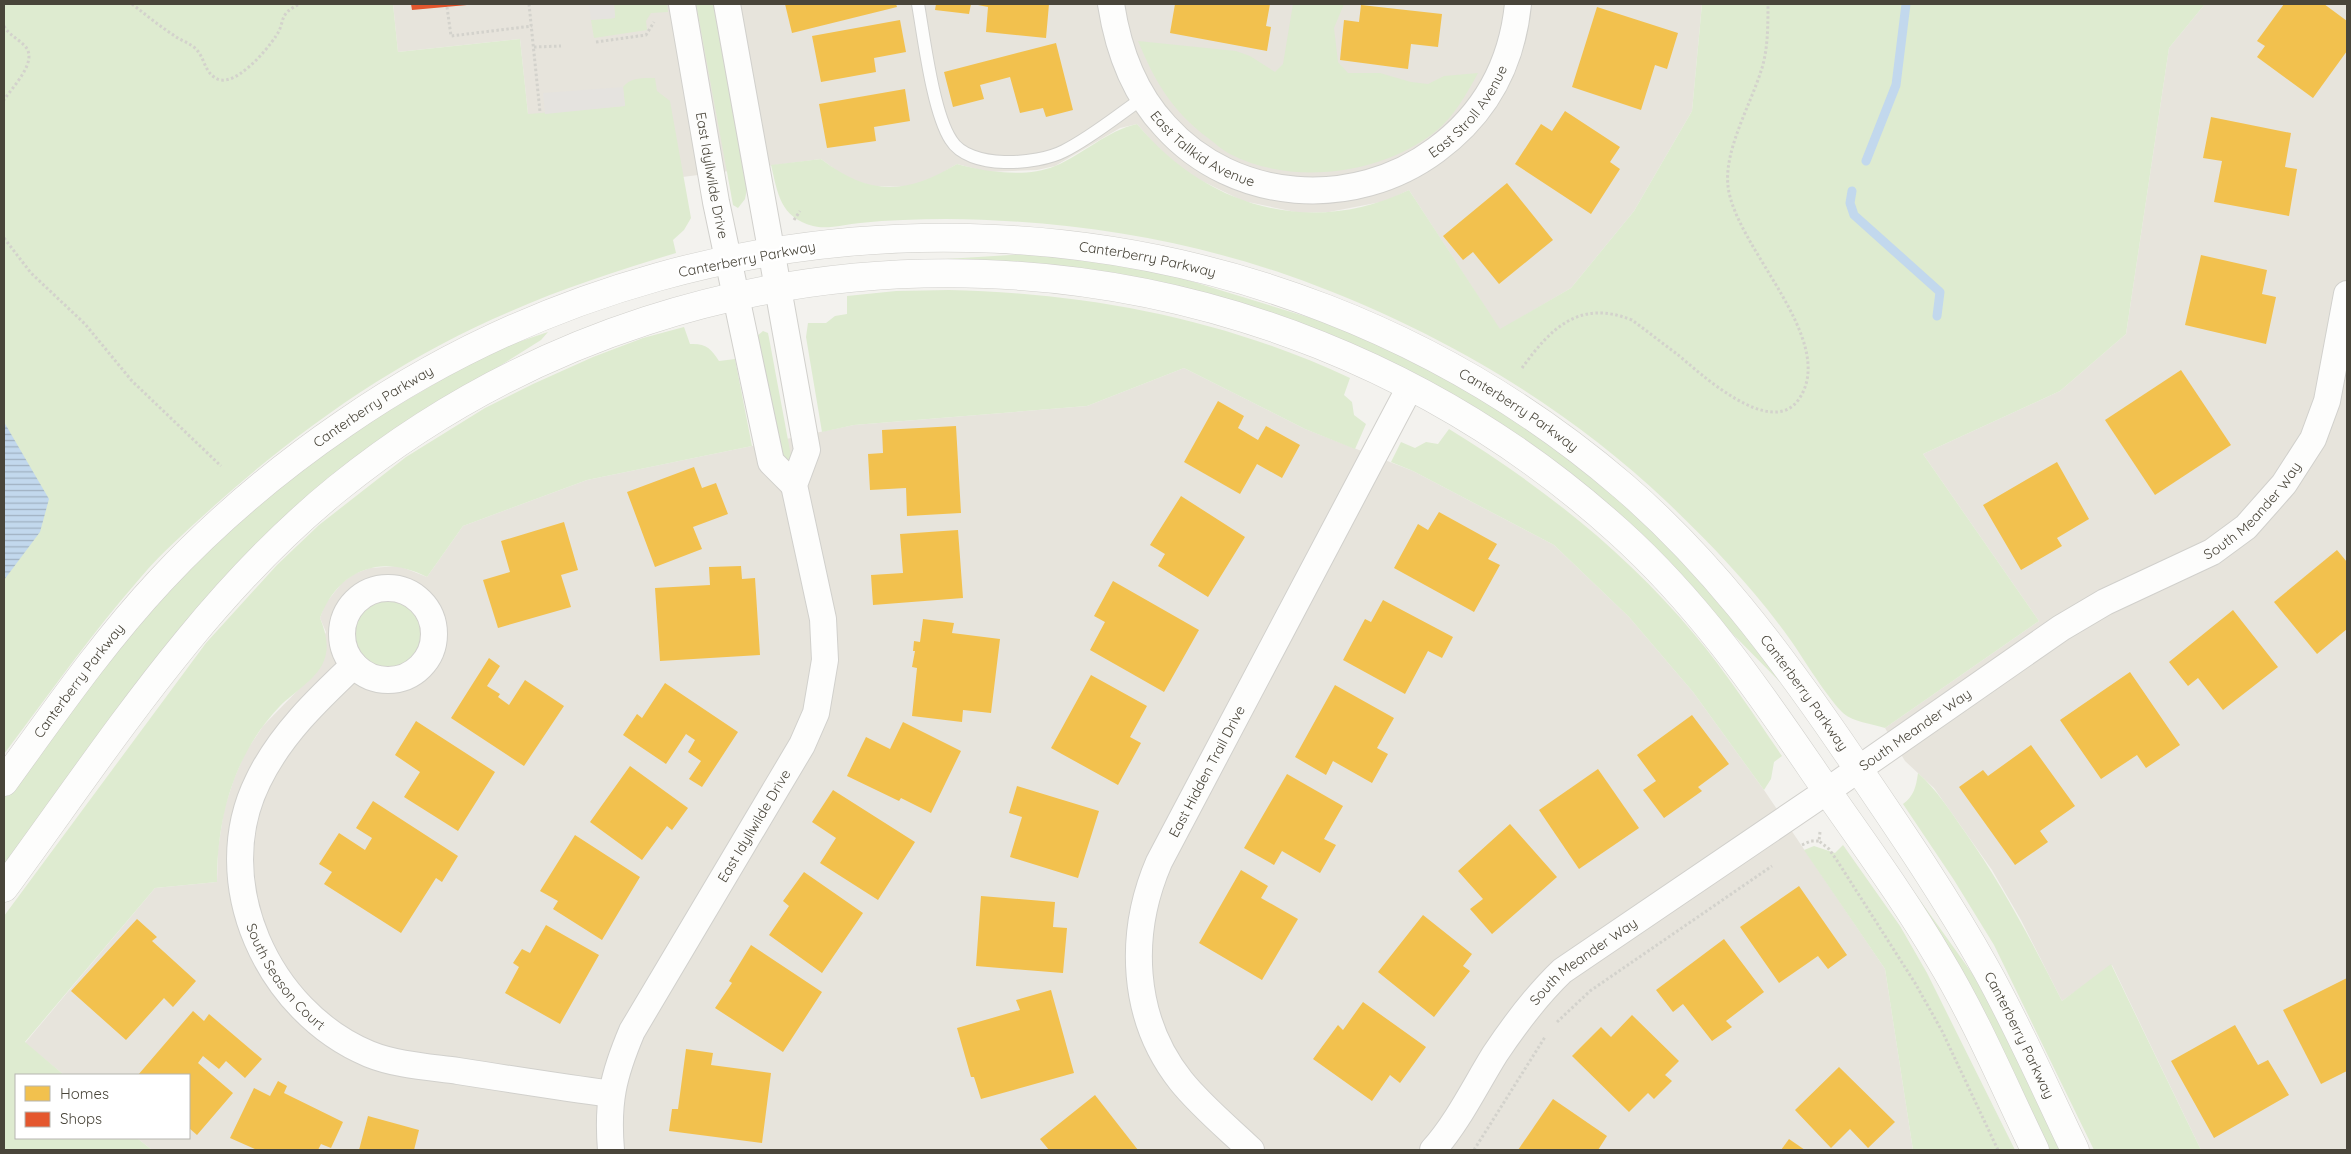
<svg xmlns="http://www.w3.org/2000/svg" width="2351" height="1154" font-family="Quicksand,sans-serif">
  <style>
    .residential { fill: #e7e4dc }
    .grass { fill: #deebd0 }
    .parking { fill: #e5e3df }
    .water { fill: url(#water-rules) }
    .homes { fill: #f2c14e }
    .shops { fill: #e4572e }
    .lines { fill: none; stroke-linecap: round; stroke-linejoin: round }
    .stream { stroke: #c2d8ed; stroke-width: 9 }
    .service-casing { stroke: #d1d0cc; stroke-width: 14 }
    .minor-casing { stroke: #d1d0cc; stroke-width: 28 }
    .tertiary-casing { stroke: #d1d0cc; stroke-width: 29 }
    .path { stroke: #d3d2cc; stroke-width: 3; stroke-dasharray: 2.5 2.5; stroke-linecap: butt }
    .service { stroke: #fdfdfc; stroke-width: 12 }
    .minor { stroke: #fdfdfc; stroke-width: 26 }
    .tertiary { stroke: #fdfdfc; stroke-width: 28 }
    .labels { text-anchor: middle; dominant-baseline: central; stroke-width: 5; stroke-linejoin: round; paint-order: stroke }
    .street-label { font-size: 14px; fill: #49453a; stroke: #fff }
  </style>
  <defs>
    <pattern id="water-rules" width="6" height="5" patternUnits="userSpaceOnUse" patternTransform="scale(1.25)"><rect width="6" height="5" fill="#c2d8ed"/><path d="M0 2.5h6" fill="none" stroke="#a0b1c1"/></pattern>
  </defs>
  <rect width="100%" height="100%" fill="#f3f2ee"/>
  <g class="residential">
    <polygon points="393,4 1702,4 1692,111 1634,211 1571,288 1500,330 1409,190 1386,201 1329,212 1300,213 1243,201 1200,180 1175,164 1155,145 1137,124 1120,128 1055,166 1037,170 988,172 957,164 932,179 909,187 872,186 856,181 840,173 821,159 667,179 545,114 528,114 520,39 398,52"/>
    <polygon points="2205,4 2347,4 2347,1150 2201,1150 2112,965 2062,1001 2021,920 1992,870 1934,788 1905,761 1885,728 2039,621 1923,454 2060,391 2126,334 2169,48"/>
    <polygon points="1184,368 1305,429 1413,471 1554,545 1629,617 1693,692 1764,790 1885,969 1913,1150 152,1150 137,1138 189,1138 189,1075 64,1075 25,1043 155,888 217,882 218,849 224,810 234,779 245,753 263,726 301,687 326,632 320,618 325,604 342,583 354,574 370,568 399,566 427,577 463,526 587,480 854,425 1087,406"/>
  </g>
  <g class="grass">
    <path d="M4,4H393L398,52L520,39L528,114L625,106L623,87C631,77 643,78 655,78L657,91L670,101L691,218L684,230L673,240L676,253C620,270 563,288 509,312C401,358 302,427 215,505C190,528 163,551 141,577C92,633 49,694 4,754Z"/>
    <polygon points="614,4 667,4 668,12 651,13 646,21 647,30 594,38 591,20 615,18"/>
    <polygon points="696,4 713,4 747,189 745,199 738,208 733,205"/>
    <path d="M1293,4H1344L1334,28L1338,62L1348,73H1380L1411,82L1428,84L1444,76L1478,73C1467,93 1454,117 1436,131C1382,175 1291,186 1230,154C1222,150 1215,143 1208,138C1172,111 1155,82 1138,41L1236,51L1250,56L1275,72L1283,64Z"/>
    <path d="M1702,4H2205L2169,48L2126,334L2060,391L1923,454L2039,621L1885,728C1872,724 1850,721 1842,712C1822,691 1802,655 1784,631C1750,585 1709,542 1667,502C1559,400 1427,324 1287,275C1177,237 1062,220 946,219C917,219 889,220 860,223C846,224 827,230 813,226C780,217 778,194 771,165L821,159C870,196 905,195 957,164C985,172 1027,178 1055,166C1084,154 1106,131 1137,124C1205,206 1310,238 1409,190L1500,329L1571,288L1634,211L1692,111Z"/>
    <polygon points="1026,254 1135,264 1340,327 1449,378 1570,456 1679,551 1787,689 1658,558 1307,330 882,265 882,263"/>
    <path d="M949,290C1087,293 1224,319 1350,378L1344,395L1352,402L1354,415L1366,424L1355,449L1305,429L1184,368L1087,406L854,425L822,432L806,337L808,323H826L835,316L847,314V296L896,291Z"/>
    <path d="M684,327L690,344C705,343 711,348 719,361L735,359L752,446L587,480L463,526L427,577C381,553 338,570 320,618C326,633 330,648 323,663C315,680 293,693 280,706C234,754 217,817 217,882L155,888L25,1042L64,1075H16V1138H137L152,1150H4V916L206,643L277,565L319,525L406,457L485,408L533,384L593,357L643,338Z"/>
    <polygon points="763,331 768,333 769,338 791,456 790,460 785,461 783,460 757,336"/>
    <polygon points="548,332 541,340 404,426 363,455 4,871 4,798 134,625 237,522 339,440 489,352"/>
    <path d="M1449,429C1540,485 1625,551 1694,634C1726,672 1754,715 1782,756L1774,762L1771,779L1764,790L1693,692L1629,617L1554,545L1413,471L1391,462L1401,442L1415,448L1426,442L1438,444Z"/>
    <circle cx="387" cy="635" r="34"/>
    <path d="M1918,773C1937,790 1950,811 1965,832C2003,886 2032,942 2062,1001L2111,964L2201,1150H2094L1994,945L1954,880L1903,804C1914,796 1916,787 1918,773Z"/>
    <polygon points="1843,845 1900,926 1927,973 2015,1150 1913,1150 1885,969 1804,850 1814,846 1835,853"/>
    <polygon points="1897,868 1979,983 2064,1150 2044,1150"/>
  </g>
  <g class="parking">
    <polygon points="589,4 614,4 615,18 591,20"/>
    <polygon points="623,87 625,106 545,114 543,93"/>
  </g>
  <polygon class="water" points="4,422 49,499 40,532 4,580"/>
  <g class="homes">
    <polygon points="785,4 896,4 897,7 792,33"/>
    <polygon points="936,4 971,4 969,14 935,10"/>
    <polygon points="973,4 1049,4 1046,38 986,32 988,7"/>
    <polygon points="1175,4 1270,4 1266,26 1271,27 1267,51 1170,33"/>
    <polygon points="2284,4 2324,4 2347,21 2347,51 2313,98 2257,57 2265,46 2257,41"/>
    <polygon points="1361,5 1442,14 1438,47 1411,44 1408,69 1340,60 1344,20 1359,22"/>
    <polygon points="1597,7 1678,33 1667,69 1655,65 1641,110 1572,87"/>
    <polygon points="900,20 906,52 874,58 876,72 821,82 812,36"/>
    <polygon points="1056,43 1073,110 1046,117 1043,108 1020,113 1010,77 980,85 984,99 953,107 944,72"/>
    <polygon points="905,89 910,121 874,127 876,141 827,148 819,104"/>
    <polygon points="1565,111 1620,147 1610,162 1620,169 1591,214 1515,164 1541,124 1552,131"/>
    <polygon points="2211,117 2291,133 2285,167 2297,169 2289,216 2214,202 2222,161 2203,158"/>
    <polygon points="1507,183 1553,240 1499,284 1473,252 1463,260 1443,236"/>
    <polygon points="2201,255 2267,270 2262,294 2276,297 2266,344 2185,325"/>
    <polygon points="2181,370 2231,445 2155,495 2105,420"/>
    <polygon points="1218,401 1244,416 1238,428 1258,440 1266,426 1300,445 1282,478 1257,464 1240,494 1184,462"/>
    <polygon points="956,426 961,513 907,516 906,488 870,490 868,454 883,453 882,430"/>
    <polygon points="2057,462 2089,519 2057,538 2062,546 2021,570 1983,505"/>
    <polygon points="694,467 702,488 716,483 728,514 693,527 702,549 655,567 627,492"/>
    <polygon points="1181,496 1245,537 1208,597 1158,566 1165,554 1150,545"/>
    <polygon points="1439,512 1497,544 1488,559 1500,565 1474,612 1394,568 1418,524 1428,530"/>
    <polygon points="564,522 578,570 561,575 571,607 498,628 483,580 510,572 501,541"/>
    <polygon points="958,530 963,598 873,605 871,575 903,573 900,534"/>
    <polygon points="2337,550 2347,562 2347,629 2317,654 2274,602"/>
    <polygon points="741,566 742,579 755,578 760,655 660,661 655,588 710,585 709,567"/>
    <polygon points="1113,581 1199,630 1164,692 1090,650 1105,622 1094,616"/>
    <polygon points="1383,600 1453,637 1442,658 1428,651 1405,694 1343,660 1365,619 1371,622"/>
    <polygon points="2233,610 2278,667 2223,710 2198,678 2188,686 2169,662"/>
    <polygon points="923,619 954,623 952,633 1000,639 991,713 963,710 962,722 912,716 917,668 912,667 915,651 913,651 914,641 920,642"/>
    <polygon points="489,658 500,666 487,686 500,694 498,697 509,705 525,680 564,706 524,766 451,718"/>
    <polygon points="2130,672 2180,745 2146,768 2137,755 2101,779 2060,720"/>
    <polygon points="1091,675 1147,706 1130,737 1141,743 1118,785 1051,748"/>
    <polygon points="665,683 738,732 702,787 689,779 701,761 688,752 695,740 686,734 666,764 623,735 637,714 642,718"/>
    <polygon points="1335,685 1394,718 1377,748 1388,754 1372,783 1333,761 1326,775 1295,757"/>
    <polygon points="1692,715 1729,764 1698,787 1702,791 1664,818 1643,790 1656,781 1637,755"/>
    <polygon points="416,721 495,772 458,831 404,797 420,772 395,755"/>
    <polygon points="903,722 961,751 931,813 901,798 899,801 847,776 866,737 890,749"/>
    <polygon points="2031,745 2075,806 2040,831 2048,842 2015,865 1959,787 1983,770 1988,776"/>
    <polygon points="630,766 688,808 672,830 667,826 642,860 590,822"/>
    <polygon points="1598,769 1639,828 1579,869 1539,810"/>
    <polygon points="1287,774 1343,806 1324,839 1336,845 1320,873 1282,851 1274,865 1244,848"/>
    <polygon points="1017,786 1099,811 1078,878 1010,857 1022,817 1009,813"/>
    <polygon points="833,790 915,842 878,900 820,863 836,838 812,822"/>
    <polygon points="373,801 458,856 442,882 436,878 401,933 324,884 332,872 319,864 339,833 365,850 372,838 356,828"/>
    <polygon points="1510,824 1557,877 1492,934 1470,909 1483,899 1458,871"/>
    <polygon points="575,835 640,877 602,940 553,909 558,901 540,891"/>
    <polygon points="1241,870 1268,886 1261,898 1298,919 1262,980 1199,943"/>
    <polygon points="804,872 863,913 822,973 769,935 789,906 783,901"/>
    <polygon points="1799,886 1847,955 1828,969 1818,956 1779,983 1740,927"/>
    <polygon points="981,896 1055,902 1053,927 1067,928 1063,973 976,966"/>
    <polygon points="1423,915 1472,954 1463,966 1470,971 1434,1017 1378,972"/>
    <polygon points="137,919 157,937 152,941 196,981 173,1007 164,998 126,1040 71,991"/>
    <polygon points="546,925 599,955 560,1024 505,993 519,967 513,963 522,949 530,953"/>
    <polygon points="1724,939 1764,992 1726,1021 1732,1027 1712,1041 1683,1004 1673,1012 1656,990"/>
    <polygon points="751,945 822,992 783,1052 715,1008 732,983 729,981"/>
    <polygon points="2347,978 2347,1071 2321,1084 2283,1010"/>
    <polygon points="1051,990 1074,1073 981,1099 974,1077 971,1077 957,1028 1020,1010 1016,1000"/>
    <polygon points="1363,1002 1426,1047 1400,1083 1390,1075 1372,1101 1313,1059 1338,1025 1343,1030"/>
    <polygon points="193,1011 204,1021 209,1014 262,1059 245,1078 226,1061 219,1069 203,1056 198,1063 233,1093 197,1135 189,1128 189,1075 138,1075"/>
    <polygon points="1632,1015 1679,1061 1665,1075 1672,1081 1654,1099 1648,1093 1629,1112 1572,1056 1601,1027 1611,1037"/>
    <polygon points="2235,1025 2258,1065 2268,1060 2289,1095 2214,1138 2171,1061"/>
    <polygon points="686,1049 713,1053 711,1065 771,1073 762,1143 669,1131 672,1109 678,1109"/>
    <polygon points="1839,1067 1895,1122 1868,1148 1850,1129 1831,1148 1795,1110"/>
    <polygon points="278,1081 287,1086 284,1093 343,1122 331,1148 321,1144 318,1150 257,1150 230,1138 254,1088 270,1096"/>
    <polygon points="1095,1095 1138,1150 1049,1150 1040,1139"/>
    <polygon points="1553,1099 1607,1136 1598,1150 1518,1150"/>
    <polygon points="368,1116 419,1130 414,1150 359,1150"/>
    <polygon points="1789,1139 1805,1150 1781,1150"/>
  </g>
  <polygon class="shops" points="411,4 467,4 467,5 412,10"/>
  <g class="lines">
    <g class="stream">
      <polyline points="1866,161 1896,85 1906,4"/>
      <polyline points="1852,191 1850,203 1854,215 1940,292 1937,316"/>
    </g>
    <g class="service-casing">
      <path id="service" d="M918,4C924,38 933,113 951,140C969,170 1037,165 1064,151C1092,137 1118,115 1143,98"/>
    </g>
    <g class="minor-casing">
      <g id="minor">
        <path id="s1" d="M682,4L716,202L771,462L794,485"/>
        <path id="s2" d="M1111,4C1118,49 1133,92 1165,126C1234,203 1354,211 1436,150C1485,114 1512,64 1518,4"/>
        <circle cx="388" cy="634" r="46"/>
        <path id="s3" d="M354,665C318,699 280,735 258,781C208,882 268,1012 369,1054C396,1065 429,1067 458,1071C509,1079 560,1087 611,1094"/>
        <path id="s4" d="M611,1150C607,1102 613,1076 632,1031L802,745L816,713L825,660L823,619L794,485L807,450L727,4"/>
        <path id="s5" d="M1251,1150C1228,1128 1202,1107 1181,1081C1131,1018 1128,934 1159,862L1410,387"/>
        <path id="s6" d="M1433,1150C1458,1122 1475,1086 1495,1054C1515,1024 1536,996 1562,971L1827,791L2061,628L2105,602L2212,552L2246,527L2284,484L2313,439L2327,401L2347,294"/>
      </g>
    </g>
    <g class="tertiary-casing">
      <g id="tertiary">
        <path id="s7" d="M4,782C54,713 103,642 161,580C216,521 279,468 345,423C733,156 1264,178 1623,486C1709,560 1776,649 1840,742C1891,817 1942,890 1986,969C2019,1028 2046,1090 2075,1150"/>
        <path d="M4,888C107,748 202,598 338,488C715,183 1260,208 1618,531C1696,601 1754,684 1812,769C1855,832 1901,893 1939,958C1976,1019 2004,1086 2035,1150"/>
      </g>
    </g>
    <g class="path">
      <path d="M132,4C145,14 158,25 172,34C179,40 188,42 195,48C204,56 204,70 214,77C232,92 267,50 276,36C286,22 277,14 300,4"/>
      <polyline points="529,4 540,112"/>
      <polyline points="447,7 451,36 532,26"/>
      <path d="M4,26C9,35 17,38 24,45C40,60 13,86 4,100"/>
      <polyline points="596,42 646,35 654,22"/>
      <polyline points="534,47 561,46"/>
      <polyline points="794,220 800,211"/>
      <polyline points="4,238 31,273 85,324 132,381 221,466"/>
      <path d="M1522,368C1551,328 1579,299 1632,320C1647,331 1662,343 1677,354C1700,373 1771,440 1799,399C1839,340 1735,248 1728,186C1724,150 1750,106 1761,71C1768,51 1768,25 1768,4"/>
      <polyline points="1820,832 1819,841 1829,849 1838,862 1915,983 1942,1031 1998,1150"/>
      <polyline points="1802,845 1811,841 1819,841"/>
      <polyline points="1557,1022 1590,991 1772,866"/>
      <polyline points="1474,1150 1545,1037"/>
    </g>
    <use href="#service" class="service"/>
    <use href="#minor" class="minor"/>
    <use href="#tertiary" class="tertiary"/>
  </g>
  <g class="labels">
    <g class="street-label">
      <text stroke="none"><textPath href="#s2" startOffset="484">East Stroll Avenue</textPath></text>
      <text stroke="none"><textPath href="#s2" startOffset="180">East Tallkid Avenue</textPath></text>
      <text stroke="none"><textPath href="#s1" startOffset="174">East Idyllwilde Drive</textPath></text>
      <text transform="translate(747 259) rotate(-11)">Canterberry Parkway</text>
      <text stroke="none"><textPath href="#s7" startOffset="1340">Canterberry Parkway</textPath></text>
      <text stroke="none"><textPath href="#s7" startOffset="531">Canterberry Parkway</textPath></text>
      <text stroke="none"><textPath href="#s7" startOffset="1744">Canterberry Parkway</textPath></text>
      <text stroke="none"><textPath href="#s6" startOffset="1054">South Meander Way</textPath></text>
      <text stroke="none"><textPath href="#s7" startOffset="126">Canterberry Parkway</textPath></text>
      <text stroke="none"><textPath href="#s7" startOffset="2149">Canterberry Parkway</textPath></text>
      <text stroke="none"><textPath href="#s6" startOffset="649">South Meander Way</textPath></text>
      <text stroke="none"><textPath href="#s5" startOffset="432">East Hidden Trail Drive</textPath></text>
      <text stroke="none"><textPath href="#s4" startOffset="361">East Idyllwilde Drive</textPath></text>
      <text stroke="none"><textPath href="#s6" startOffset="244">South Meander Way</textPath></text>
      <text stroke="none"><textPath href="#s3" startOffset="362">South Season Court</textPath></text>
      <text stroke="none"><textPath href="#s7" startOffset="2554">Canterberry Parkway</textPath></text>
    </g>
  </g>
  <rect width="2351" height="1154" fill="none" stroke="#49453a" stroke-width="10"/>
  <rect x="15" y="1074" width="175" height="65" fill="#ffffff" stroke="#b6b5b0"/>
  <rect x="25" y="1086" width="25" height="15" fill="#f2c14e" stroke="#b6b5b0"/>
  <text x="60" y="1099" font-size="15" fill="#49453a">Homes</text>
  <rect x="25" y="1112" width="25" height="15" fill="#e4572e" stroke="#b6b5b0"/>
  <text x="60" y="1124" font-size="15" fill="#49453a">Shops</text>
</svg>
